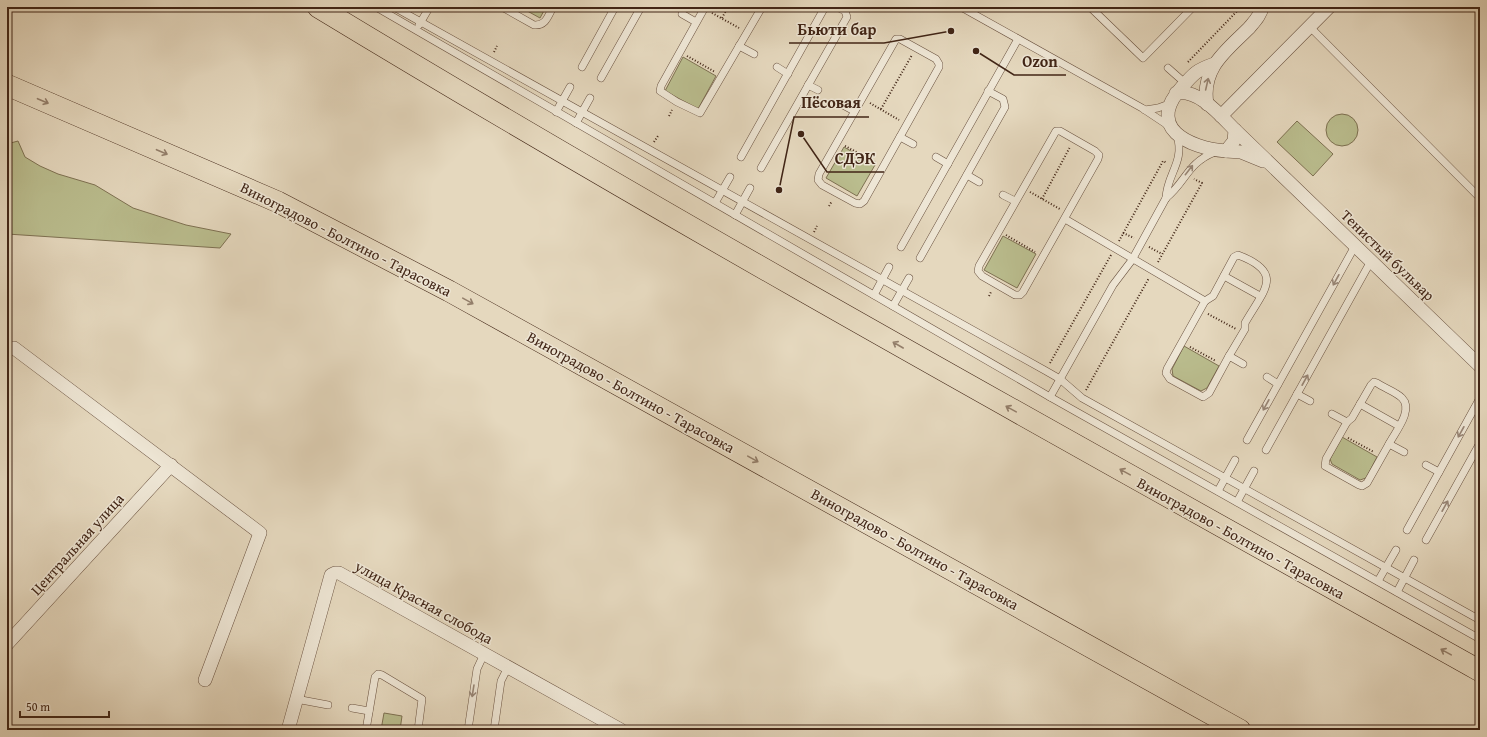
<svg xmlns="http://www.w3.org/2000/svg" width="1487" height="737" font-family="'Gentium Book Plus',serif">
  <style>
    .green { fill: #babd8e; stroke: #7e7152 }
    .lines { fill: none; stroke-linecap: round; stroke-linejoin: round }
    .service-casing { stroke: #6a5240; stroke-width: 8 }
    .minor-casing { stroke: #6a5240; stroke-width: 14 }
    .primary-casing { stroke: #412516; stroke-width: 22 }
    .path { stroke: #412516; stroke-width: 2; stroke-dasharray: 1 2; stroke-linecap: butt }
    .service { stroke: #eee6d5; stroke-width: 7 }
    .minor { stroke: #eee6d5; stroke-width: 13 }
    .primary { stroke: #e5d8be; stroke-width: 21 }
    .oneway { stroke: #988676 }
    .oneway2 { stroke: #937e6a }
    .labels { text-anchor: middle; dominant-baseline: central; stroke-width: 3; stroke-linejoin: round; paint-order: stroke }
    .street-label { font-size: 15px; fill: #412516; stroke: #eee6d5 }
    .leader { fill: none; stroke: #412516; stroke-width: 1.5 }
    .callout-dot { fill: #412516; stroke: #eee6d5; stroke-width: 1.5 }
    .callout-label { font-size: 16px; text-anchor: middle; font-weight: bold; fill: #412516; stroke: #eee6d5; stroke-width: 3; stroke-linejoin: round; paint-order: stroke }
  </style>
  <rect width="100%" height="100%" fill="#e5d8be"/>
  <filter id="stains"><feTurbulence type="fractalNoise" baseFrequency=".005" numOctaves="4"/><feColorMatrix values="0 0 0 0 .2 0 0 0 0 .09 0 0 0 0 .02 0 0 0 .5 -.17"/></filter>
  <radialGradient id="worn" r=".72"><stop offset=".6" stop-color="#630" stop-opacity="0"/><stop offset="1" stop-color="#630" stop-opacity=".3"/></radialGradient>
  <g class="green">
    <polygon points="520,7 546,7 540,18"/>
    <polygon points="683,57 716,76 698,109 665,91"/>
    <circle cx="1342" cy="130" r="16"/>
    <polygon points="1297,121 1333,154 1313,176 1277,142"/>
    <polygon points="18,141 25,157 40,166 58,174 95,185 133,208 186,225 231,234 220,248 7,234 7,144"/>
    <polygon points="844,147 875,165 857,196 826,178"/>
    <polygon points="1003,236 1036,254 1017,288 984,270"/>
    <polygon points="1184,346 1219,366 1207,388 1201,391 1173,376 1172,369"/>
    <polygon points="1342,437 1377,457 1366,478 1360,480 1332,464 1330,459"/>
    <polygon points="384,713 402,716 400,730 381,730"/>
  </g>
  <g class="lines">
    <g class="service-casing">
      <g id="service">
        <polyline points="376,7 1050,397 1480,639"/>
        <polyline points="394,7 1046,371 1060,379 1082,398 1480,620"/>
        <path d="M502,7L534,25C546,26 548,16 553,7"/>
        <polyline points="705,7 661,86 660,91 677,102 700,113 762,7"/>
        <polyline points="961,7 1142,108 1169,126"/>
        <polyline points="1090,7 1143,58 1193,7"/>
        <polyline points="682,14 696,22"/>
        <polyline points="419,25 429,8"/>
        <polyline points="1309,26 1480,198"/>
        <polygon points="896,39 900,39 936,59 939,64 939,67 864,201 860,204 855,203 822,185 818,180 819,174"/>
        <polyline points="739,46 754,54"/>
        <polyline points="582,67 615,7"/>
        <polyline points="777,67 788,74"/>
        <polyline points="1168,68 1185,83"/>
        <polyline points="601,78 641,7"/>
        <polyline points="808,85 818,90"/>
        <polyline points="841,104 854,111"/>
        <polyline points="1145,110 1158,108 1169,104"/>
        <polyline points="556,112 570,87"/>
        <polyline points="576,123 590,98"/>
        <polygon points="1056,131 1060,131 1095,151 1099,155 1098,159 1023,292 1020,295 1015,295 982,276 978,271 979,266"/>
        <polyline points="900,137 913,144"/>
        <polyline points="741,157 825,7"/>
        <polyline points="936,157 948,164"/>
        <polyline points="761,168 847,17 845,11 837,7"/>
        <polyline points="967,175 979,182"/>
        <polyline points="1003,195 1015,201"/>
        <path d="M1166,198C1167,173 1185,163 1177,135"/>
        <polyline points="715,203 730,177"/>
        <polyline points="735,215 750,188"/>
        <polyline points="1065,219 1205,301 1167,369 1166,373 1170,379 1203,397 1209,393 1229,356 1243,364"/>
        <polyline points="901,247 1018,39"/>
        <polyline points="920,258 1005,107 1003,99 988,91"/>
        <polyline points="1224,276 1260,296"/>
        <polyline points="874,295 889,267"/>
        <path d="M1205,301L1213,296L1234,257L1238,255C1286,273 1263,291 1245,323V329L1229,356"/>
        <polyline points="893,306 909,278"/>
        <polyline points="1267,377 1278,384"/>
        <polyline points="1297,394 1310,401"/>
        <path d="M1050,397L1113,285L1132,260L1166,198C1186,182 1187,163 1215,152"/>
        <polyline points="1360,404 1399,426"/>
        <polyline points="1332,414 1347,422 1326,459 1325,466 1359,485 1362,486 1367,483 1389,444 1404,452"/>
        <path d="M1347,422L1352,418L1371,385L1374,382L1377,383C1384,388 1396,392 1402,398C1414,410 1395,432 1389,444"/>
        <polyline points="1247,440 1355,246"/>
        <polyline points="1266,450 1371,261"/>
        <polyline points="1426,465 1439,472"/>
        <polyline points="1218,491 1235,460"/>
        <polyline points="1237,502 1254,471"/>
        <polyline points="1407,530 1480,398"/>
        <polyline points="1426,540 1480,443"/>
        <polyline points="1378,581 1396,550"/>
        <polyline points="1397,592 1414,560"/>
        <polyline points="296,699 328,705"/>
        <polyline points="352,708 369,711"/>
        <polyline points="366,730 375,677 378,674 382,675 422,699 418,730"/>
        <polyline points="468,730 477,669 484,654"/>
        <polyline points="494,730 501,681 508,667"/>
      </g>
    </g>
    <g class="minor-casing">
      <g id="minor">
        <path d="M1176,93C1199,89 1220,115 1235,130L1234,141L1226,151C1188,148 1145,127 1182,87C1194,73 1197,70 1214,64"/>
        <path d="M1207,104C1201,68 1226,51 1249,28C1254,22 1261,15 1262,7"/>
        <polyline points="1221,116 1329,7"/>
        <polyline points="1235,130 1480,366"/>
        <polyline points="1226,151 1241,152 1263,161"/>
        <polyline points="7,348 14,348 260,533 205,680"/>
        <polyline points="7,644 171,465"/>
        <polyline points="288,730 331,575 335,573 339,573 621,730"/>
      </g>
    </g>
    <g class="primary-casing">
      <g id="primary">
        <path d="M318,7C699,238 1091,453 1480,671"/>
        <polyline points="7,85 278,202 449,291 1240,730"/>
      </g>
    </g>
    <g class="path">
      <polyline points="712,13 739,28"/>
      <polyline points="722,18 728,7"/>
      <polyline points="494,52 497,46"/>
      <polyline points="687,56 715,72"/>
      <polyline points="1188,62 1241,7"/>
      <polyline points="870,103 899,120"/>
      <polyline points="881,109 912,55"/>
      <polyline points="669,116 672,110"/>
      <polyline points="654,142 658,136"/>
      <polyline points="845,146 875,162"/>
      <polyline points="1030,192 1060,209"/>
      <polyline points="1042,199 1070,147"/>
      <polyline points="829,206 832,201"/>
      <polyline points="814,232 817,226"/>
      <polyline points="1123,233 1134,238"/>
      <polyline points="1006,235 1035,252"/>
      <polyline points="1119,241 1163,161 1167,163"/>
      <polyline points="1149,247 1162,254"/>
      <polyline points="1158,262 1202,183 1194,179"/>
      <polyline points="989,296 991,292"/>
      <polyline points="1208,314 1236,329"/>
      <polyline points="1190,347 1216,361"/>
      <polyline points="1050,363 1111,255"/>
      <polyline points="1086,390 1149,278"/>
      <polyline points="1348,438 1374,452"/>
    </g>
    <use href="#service" class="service"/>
    <use href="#minor" class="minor"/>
    <use href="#primary" class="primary"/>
  </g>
  <defs><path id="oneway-shaft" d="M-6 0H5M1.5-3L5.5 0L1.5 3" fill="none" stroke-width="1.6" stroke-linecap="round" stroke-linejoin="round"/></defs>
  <g class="oneway">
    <use href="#oneway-shaft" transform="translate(1207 84) rotate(-77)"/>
    <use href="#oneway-shaft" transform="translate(1189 170) rotate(-52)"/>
    <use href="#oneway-shaft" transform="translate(1336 280) rotate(119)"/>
    <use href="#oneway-shaft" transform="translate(1305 380) rotate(-61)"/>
    <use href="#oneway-shaft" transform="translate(1266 405) rotate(119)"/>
    <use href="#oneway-shaft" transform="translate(1461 432) rotate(119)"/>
    <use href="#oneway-shaft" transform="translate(1445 506) rotate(-61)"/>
    <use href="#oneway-shaft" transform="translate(473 691) rotate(99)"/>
  </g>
  <g class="oneway2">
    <use href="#oneway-shaft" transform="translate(43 101) rotate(23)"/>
    <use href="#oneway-shaft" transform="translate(162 152) rotate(23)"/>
    <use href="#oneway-shaft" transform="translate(468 301) rotate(29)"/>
    <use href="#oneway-shaft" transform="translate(898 345) rotate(-150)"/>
    <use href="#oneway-shaft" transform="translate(1011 409) rotate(-151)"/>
    <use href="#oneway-shaft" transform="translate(753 459) rotate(29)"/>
    <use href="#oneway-shaft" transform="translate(1125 472) rotate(-151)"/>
    <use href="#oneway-shaft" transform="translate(1446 652) rotate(-151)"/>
  </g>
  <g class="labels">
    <g class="street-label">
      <text transform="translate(346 239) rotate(27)">Виноградово - Болтино - Тарасовка</text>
      <text transform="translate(1388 255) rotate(44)">Тенистый бульвар</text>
      <text transform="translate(631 392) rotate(29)">Виноградово - Болтино - Тарасовка</text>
      <text transform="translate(1241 538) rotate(29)">Виноградово - Болтино - Тарасовка</text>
      <text transform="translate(77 544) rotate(-48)">Центральная улица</text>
      <text transform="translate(915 549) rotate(29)">Виноградово - Болтино - Тарасовка</text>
      <text transform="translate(424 602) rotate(29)">улица Красная слобода</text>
    </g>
  </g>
  <path class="leader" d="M951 31L884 43H789M976 51L1014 75H1066M779 190L794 117H869M801 134L827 172H884"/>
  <g class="callout-dot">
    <circle cx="951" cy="31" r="4"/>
    <circle cx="976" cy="51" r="4"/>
    <circle cx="779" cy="190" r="4"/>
    <circle cx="801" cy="134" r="4"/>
  </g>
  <g class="callout-label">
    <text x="837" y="35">Бьюти бар</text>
    <text x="1040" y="67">Ozon</text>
    <text x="831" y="108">Пёсовая</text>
    <text x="855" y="164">СДЭК</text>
  </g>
  <rect width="1487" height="737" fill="none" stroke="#e5d8be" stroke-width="24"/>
  <rect x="8" y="8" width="1471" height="721" fill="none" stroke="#412516" stroke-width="2"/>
  <rect x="12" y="12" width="1463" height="713" fill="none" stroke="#412516"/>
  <path d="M20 711v6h89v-6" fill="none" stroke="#412516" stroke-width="2"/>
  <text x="26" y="711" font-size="12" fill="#412516" stroke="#eee6d5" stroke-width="3" paint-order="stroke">50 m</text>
  <rect width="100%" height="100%" filter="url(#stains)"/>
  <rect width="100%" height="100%" fill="url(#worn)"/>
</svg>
